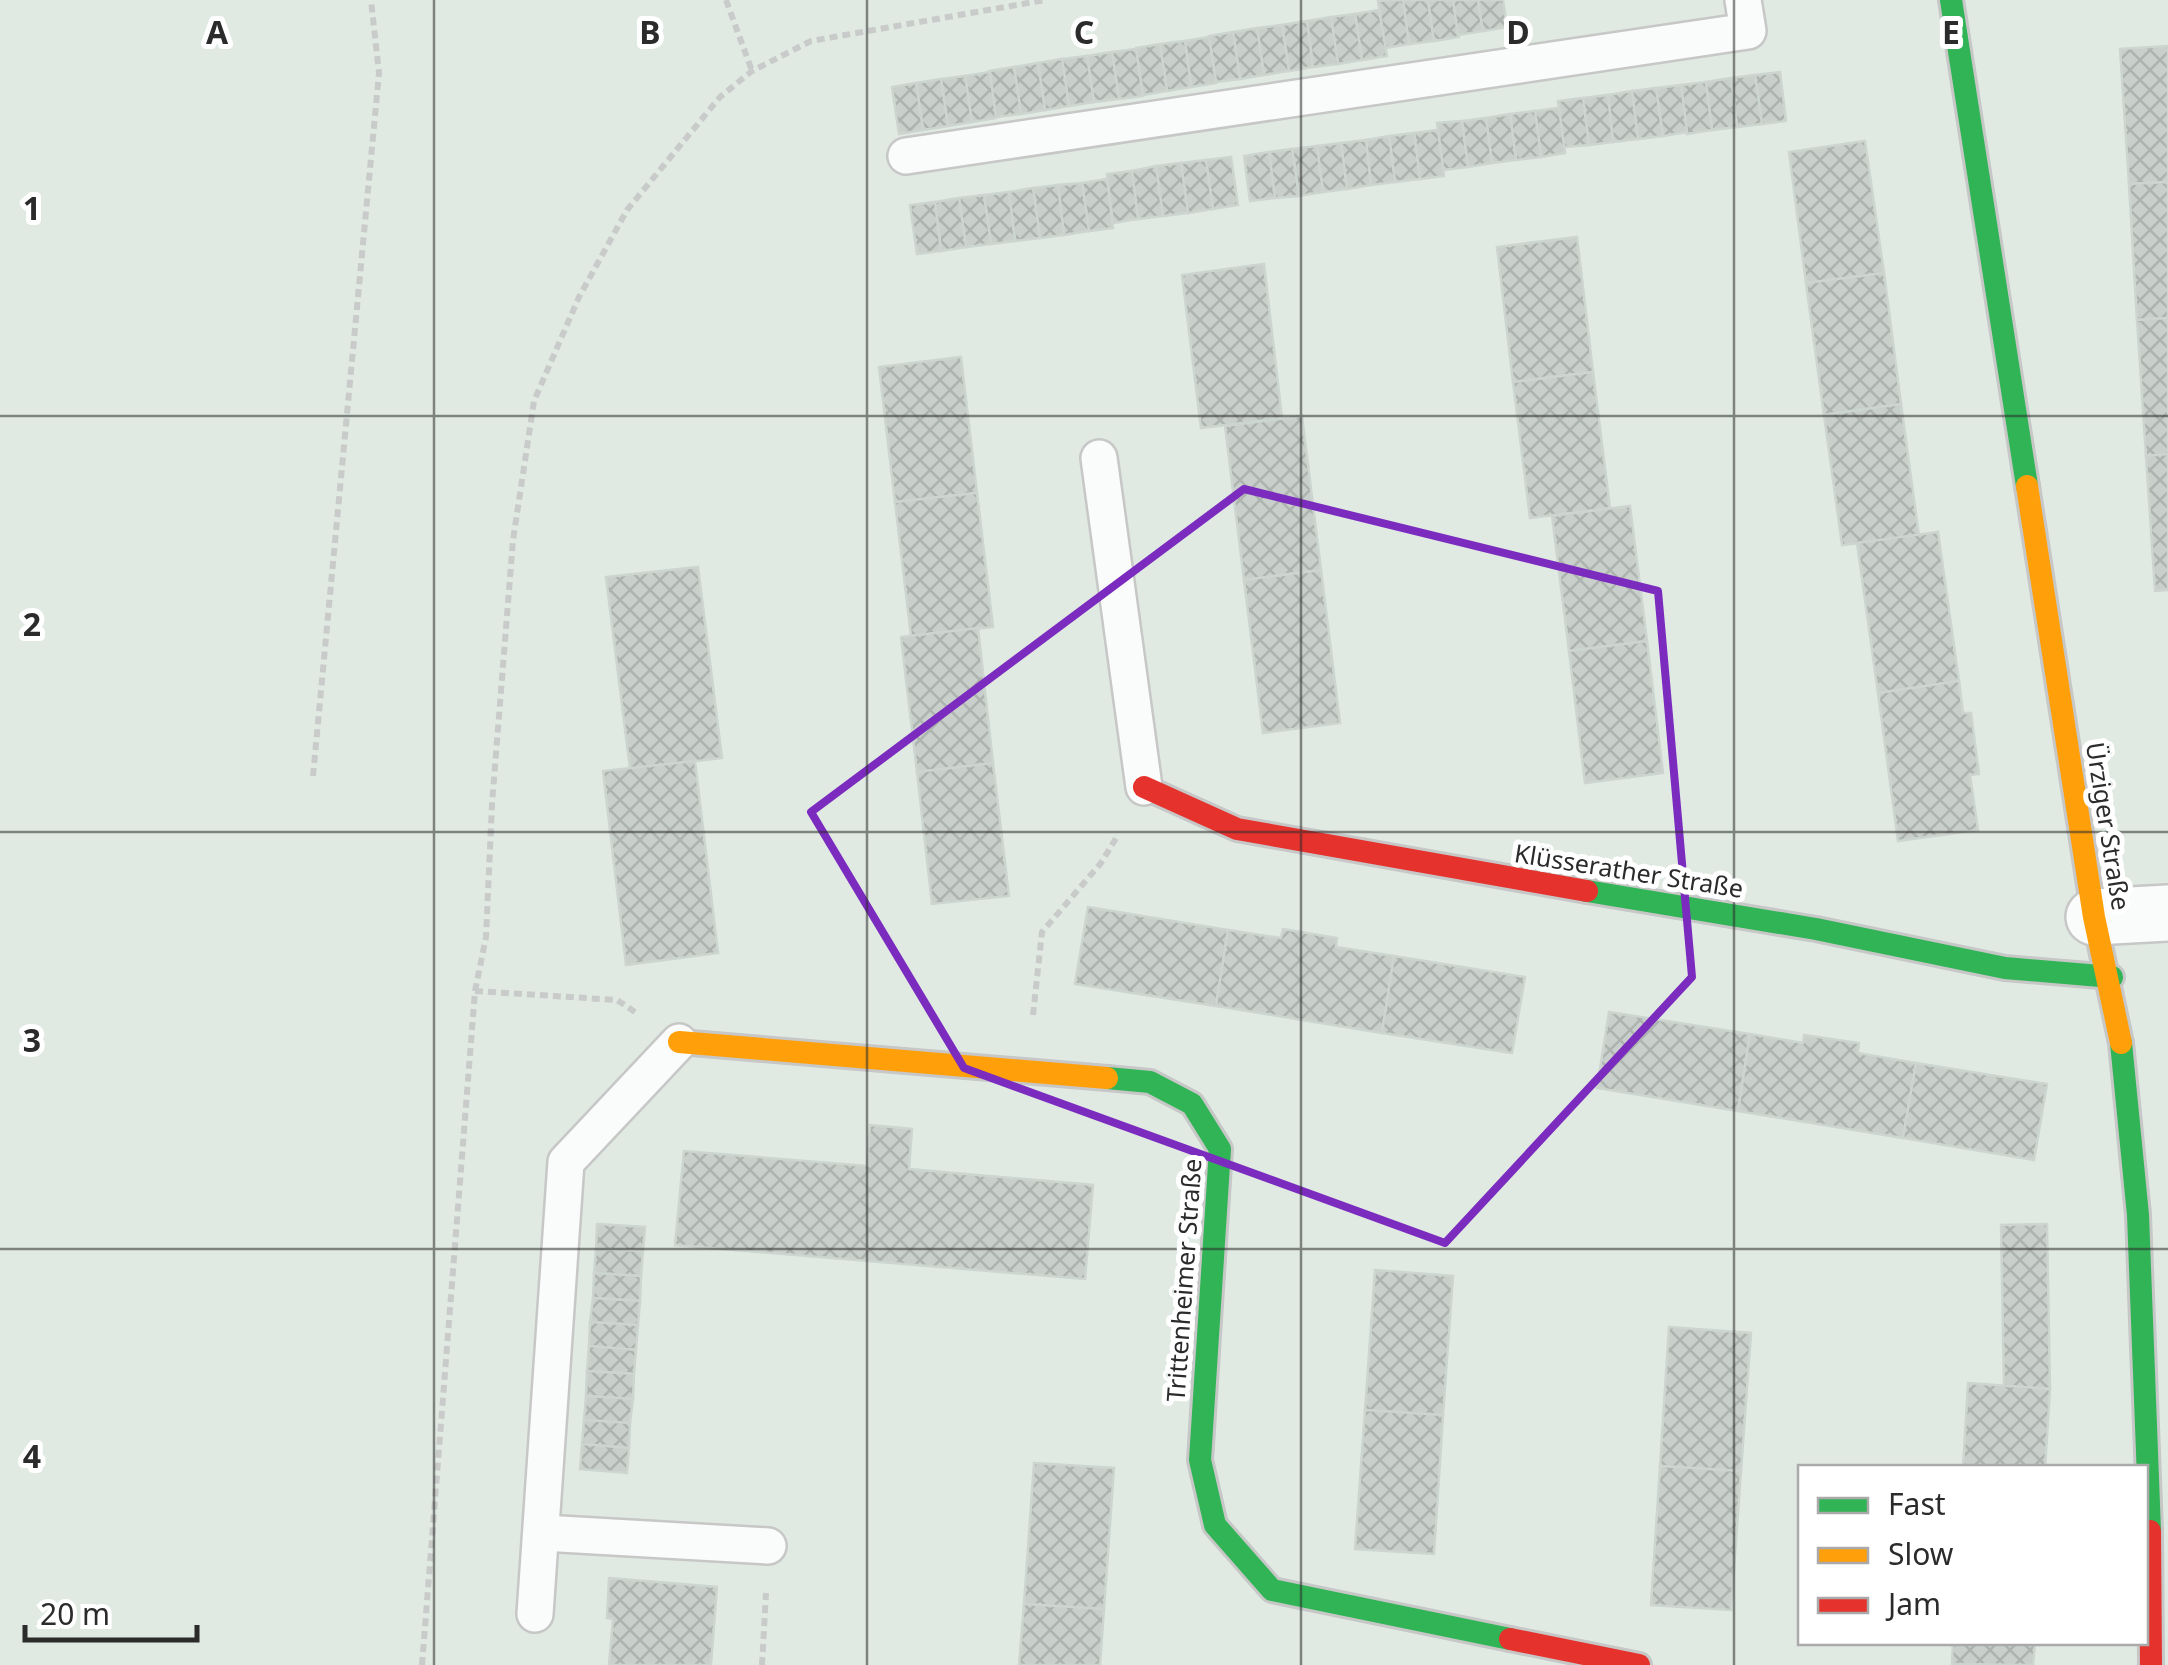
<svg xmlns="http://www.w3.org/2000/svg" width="2168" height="1665" font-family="'Noto Sans',sans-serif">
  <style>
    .building { fill: url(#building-cross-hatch); stroke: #ccd5cf; stroke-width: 2.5 }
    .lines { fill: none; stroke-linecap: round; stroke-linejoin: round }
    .lane-casing { stroke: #c6c7c6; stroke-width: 40 }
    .street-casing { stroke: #c6c7c6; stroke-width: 60 }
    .fast-casing { stroke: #c6c7c6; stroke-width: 28 }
    .slow-casing { stroke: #c6c7c6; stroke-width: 28 }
    .jam-casing { stroke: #c6c7c6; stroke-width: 28 }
    .path { stroke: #c9cbca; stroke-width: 6; stroke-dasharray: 8 5; stroke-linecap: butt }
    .lane { stroke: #fafcfb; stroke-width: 35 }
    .street { stroke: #fafcfb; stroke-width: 55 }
    .fast { stroke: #30b455; stroke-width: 22 }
    .slow { stroke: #ff9f0a; stroke-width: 22 }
    .jam { stroke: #e5322d; stroke-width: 22 }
    .marked { fill: none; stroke: #7b2cbf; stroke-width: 8; stroke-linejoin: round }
    .grid { fill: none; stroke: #2b2b2b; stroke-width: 2.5; stroke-opacity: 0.55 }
    .labels { text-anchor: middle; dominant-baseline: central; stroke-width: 10; stroke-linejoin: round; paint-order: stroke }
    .street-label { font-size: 25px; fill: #2b2b2b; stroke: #fff }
    .grid-label { font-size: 32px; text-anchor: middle; font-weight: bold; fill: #2b2b2b; stroke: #fff; stroke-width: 10; stroke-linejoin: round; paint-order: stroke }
  </style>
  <defs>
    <pattern id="building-cross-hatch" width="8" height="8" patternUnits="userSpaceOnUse" patternTransform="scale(2.5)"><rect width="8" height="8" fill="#c9d0cb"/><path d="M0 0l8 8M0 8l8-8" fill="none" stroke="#adb3ae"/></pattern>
  </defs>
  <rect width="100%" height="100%" fill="#e0eae3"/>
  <g class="building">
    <polygon points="1403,0 1428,0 1434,41 1409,44"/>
    <polygon points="1403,0 1409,44 1385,48 1378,1"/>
    <polygon points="1428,0 1453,0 1459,37 1434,41"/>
    <polygon points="1453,0 1478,0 1483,31 1458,35"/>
    <polygon points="1478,0 1503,0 1507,27 1483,31"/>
    <polygon points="1379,10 1387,56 1362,60 1355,14"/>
    <polygon points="1355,14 1362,60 1338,64 1331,17"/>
    <polygon points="1331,17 1338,64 1313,67 1307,21"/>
    <polygon points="1307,21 1313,67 1289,71 1282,25"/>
    <polygon points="1282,25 1289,71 1264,75 1257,28"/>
    <polygon points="1257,28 1264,75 1240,79 1233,32"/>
    <polygon points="1233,32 1240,79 1216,82 1209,36"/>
    <polygon points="1209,37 1216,83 1191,87 1185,41"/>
    <polygon points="1185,41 1191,87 1167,91 1160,44"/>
    <polygon points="1160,44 1167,91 1143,95 1136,48"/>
    <polygon points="2168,46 2168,182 2129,184 2120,49"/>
    <polygon points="1136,49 1143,96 1119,99 1112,52"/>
    <polygon points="1112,52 1119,99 1094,102 1087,56"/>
    <polygon points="1087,56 1094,102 1069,106 1062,59"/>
    <polygon points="1062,59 1069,106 1045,110 1038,63"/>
    <polygon points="1038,63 1045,110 1021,114 1014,67"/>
    <polygon points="1014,67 1021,114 996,117 989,71"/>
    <polygon points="990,72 996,118 972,122 965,76"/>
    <polygon points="1780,72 1786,121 1762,124 1755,75"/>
    <polygon points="1755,75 1762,124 1737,127 1731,78"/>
    <polygon points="965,76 972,122 948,126 941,79"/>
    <polygon points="1731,78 1737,127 1712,130 1706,82"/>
    <polygon points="941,79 948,126 923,130 916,83"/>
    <polygon points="1706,82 1712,130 1687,134 1681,85"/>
    <polygon points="916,83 923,130 899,134 892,87"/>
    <polygon points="1681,85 1687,132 1663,136 1656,88"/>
    <polygon points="1656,88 1663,136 1638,139 1632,91"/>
    <polygon points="1632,91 1638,139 1613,142 1608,95"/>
    <polygon points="1608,95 1613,142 1589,145 1583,98"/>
    <polygon points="1583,98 1589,145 1564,147 1558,101"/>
    <polygon points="1559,108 1565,153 1541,157 1535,111"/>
    <polygon points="1535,111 1541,157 1516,160 1510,114"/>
    <polygon points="1510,114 1516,160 1492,163 1486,118"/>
    <polygon points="1486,118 1492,163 1468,167 1462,121"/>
    <polygon points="1462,121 1468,167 1443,170 1437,123"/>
    <polygon points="1438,130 1444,176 1420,179 1414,133"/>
    <polygon points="1414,133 1420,179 1395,182 1389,136"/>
    <polygon points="1389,136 1395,182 1371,185 1366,140"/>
    <polygon points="1366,140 1371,185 1347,189 1341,143"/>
    <polygon points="1865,141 1884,273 1806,283 1789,152"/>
    <polygon points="1341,143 1347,189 1323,192 1317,146"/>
    <polygon points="1317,146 1323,192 1299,196 1292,149"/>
    <polygon points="1292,149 1299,196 1275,198 1269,152"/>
    <polygon points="1269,152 1275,198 1250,201 1244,156"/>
    <polygon points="1231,157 1238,205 1213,209 1206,160"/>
    <polygon points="1206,160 1213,209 1188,213 1181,163"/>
    <polygon points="1181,163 1188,213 1163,216 1156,166"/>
    <polygon points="1156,166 1163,216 1138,219 1132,171"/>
    <polygon points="1132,171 1138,219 1113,223 1107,174"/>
    <polygon points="1107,179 1113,228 1089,231 1082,183"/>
    <polygon points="2168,182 2168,318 2137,320 2129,184"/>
    <polygon points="1082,183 1089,231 1064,235 1058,185"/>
    <polygon points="1058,185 1064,235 1040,238 1033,188"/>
    <polygon points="1033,188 1040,238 1015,241 1009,192"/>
    <polygon points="1009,192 1015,241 991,244 984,195"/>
    <polygon points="984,195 991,244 966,247 959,198"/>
    <polygon points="959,198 966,247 941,251 935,202"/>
    <polygon points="935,202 941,251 917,254 910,205"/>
    <polygon points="1577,237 1593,372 1513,382 1497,247"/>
    <polygon points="1264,264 1282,418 1201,428 1182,275"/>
    <polygon points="1884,273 1901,404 1824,415 1806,283"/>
    <polygon points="2168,318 2168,454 2146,456 2137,320"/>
    <polygon points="961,357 977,493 895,502 879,367"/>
    <polygon points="1593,372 1610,508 1530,518 1513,382"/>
    <polygon points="1901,404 1919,536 1842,545 1824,415"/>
    <polygon points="1302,416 1321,570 1244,580 1225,426"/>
    <polygon points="2168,454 2168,590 2155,591 2146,456"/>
    <polygon points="977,493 993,627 911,636 895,502"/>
    <polygon points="1630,506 1647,641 1569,651 1552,516"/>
    <polygon points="1938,532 1959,681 1878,693 1857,543"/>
    <polygon points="698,567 722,758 630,769 606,577"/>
    <polygon points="1321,570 1340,723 1263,733 1244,580"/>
    <polygon points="978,628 993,763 917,772 901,637"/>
    <polygon points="1647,641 1663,773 1585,783 1569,651"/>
    <polygon points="1959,681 1963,713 1971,713 1979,774 1970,775 1978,830 1898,841 1878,693"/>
    <polygon points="695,761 718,953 626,965 603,771"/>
    <polygon points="993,763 1009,896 932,904 917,772"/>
    <polygon points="1088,907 1228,930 1216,1006 1075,984"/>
    <polygon points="1283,929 1337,938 1336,947 1394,956 1382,1033 1216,1006 1228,930 1281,938"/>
    <polygon points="1394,956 1525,977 1512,1053 1382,1033"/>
    <polygon points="1609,1012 1750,1034 1738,1111 1597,1088"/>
    <polygon points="1750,1034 1803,1043 1804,1035 1859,1043 1858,1053 1916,1063 1903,1138 1738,1111"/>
    <polygon points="1916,1063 2047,1084 2034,1160 1903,1138"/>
    <polygon points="870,1125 912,1129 909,1169 1093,1185 1085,1279 675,1245 684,1151 867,1166"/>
    <polygon points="597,1224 645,1227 643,1251 596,1249"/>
    <polygon points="2047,1224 2050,1389 2004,1386 2001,1225"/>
    <polygon points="596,1249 643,1251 641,1276 594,1273"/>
    <polygon points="1375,1270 1453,1276 1443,1415 1365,1410"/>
    <polygon points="594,1273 641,1276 640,1301 593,1298"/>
    <polygon points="593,1298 640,1301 638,1325 590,1322"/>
    <polygon points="590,1322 638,1325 636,1350 589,1346"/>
    <polygon points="1669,1327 1751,1333 1741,1471 1660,1466"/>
    <polygon points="589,1346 636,1350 634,1374 587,1371"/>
    <polygon points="587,1371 634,1374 633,1399 586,1396"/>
    <polygon points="1968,1383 2050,1389 2045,1468 1963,1468"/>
    <polygon points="586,1396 633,1399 630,1423 584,1420"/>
    <polygon points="1365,1410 1443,1415 1434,1554 1355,1549"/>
    <polygon points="584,1420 630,1423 629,1448 582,1444"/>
    <polygon points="582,1444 629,1448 627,1473 580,1469"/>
    <polygon points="1034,1463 1114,1468 1104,1609 1024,1604"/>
    <polygon points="1660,1466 1741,1471 1731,1610 1651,1605"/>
    <polygon points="609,1578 717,1587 711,1665 609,1665 613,1619 607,1618"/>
    <polygon points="1024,1604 1104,1609 1100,1665 1019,1665"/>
    <polygon points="1953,1642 2035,1642 2033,1665 1952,1664"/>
  </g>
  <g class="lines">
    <g class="lane-casing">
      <g id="lane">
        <polyline points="906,156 1748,31 1743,0"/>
        <polyline points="1099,458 1144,787"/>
        <polyline points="543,1533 768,1546"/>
        <polyline points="535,1614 566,1162 679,1042"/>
      </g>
    </g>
    <g class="street-casing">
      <polyline id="street" points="2094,917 2168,913"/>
    </g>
    <g class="fast-casing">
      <g id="fast">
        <polyline points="1951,0 2027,486"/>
        <polyline points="1587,891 1816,929 2005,968 2112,977"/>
        <polyline points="2121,1043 2138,1215 2150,1531"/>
        <polyline points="1107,1078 1150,1082 1192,1104 1220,1149 1200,1460 1215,1525 1272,1590 1510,1639"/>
      </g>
    </g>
    <g class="slow-casing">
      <g id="slow">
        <polyline points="2027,486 2094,917 2121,1043"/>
        <polyline points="679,1042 1107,1078"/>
      </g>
    </g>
    <g class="jam-casing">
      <g id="jam">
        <polyline points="1144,787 1237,829 1587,891"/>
        <polyline points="2150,1531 2151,1665"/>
        <polyline points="1510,1639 1639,1665"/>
      </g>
    </g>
    <g class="path">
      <polyline points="726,0 752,71"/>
      <polyline points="313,776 379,73 371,0"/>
      <polyline points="475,991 617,1000 635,1012"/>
      <polyline points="1033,1015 1042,932 1101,863 1118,835"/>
      <polyline points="422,1665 475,991 486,937 492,804 513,540 534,401 579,297 627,210 720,97 752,71 811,41 1045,0"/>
      <polyline points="762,1665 766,1593"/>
    </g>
    <use href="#lane" class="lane"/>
    <use href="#street" class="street"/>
    <use href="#fast" class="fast"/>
    <use href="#slow" class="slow"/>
    <use href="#jam" class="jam"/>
  </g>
  <path class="marked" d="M1244,489L1658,591L1692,977L1445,1243L964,1068L811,812Z"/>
  <path class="grid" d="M434,0V1665M867,0V1665M1301,0V1665M1734,0V1665M0,416H2168M0,832H2168M0,1249H2168"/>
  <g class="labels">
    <g class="street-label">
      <text transform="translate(2109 826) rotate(81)">Ürziger Straße</text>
      <text transform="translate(1629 870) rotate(9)">Klüsserather Straße</text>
      <text transform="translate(1183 1280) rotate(-86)">Trittenheimer Straße</text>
    </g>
  </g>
  <g class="grid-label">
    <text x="217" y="44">A</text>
    <text x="650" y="44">B</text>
    <text x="1084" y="44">C</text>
    <text x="1518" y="44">D</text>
    <text x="1951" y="44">E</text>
    <text x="32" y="220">1</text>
    <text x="32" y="636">2</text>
    <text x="32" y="1052">3</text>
    <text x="32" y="1468">4</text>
  </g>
  <rect x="1798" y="1465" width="350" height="180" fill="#ffffff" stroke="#aaaaaa" stroke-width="2.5"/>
  <rect x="1818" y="1498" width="50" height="15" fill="#30b455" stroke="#aaaaaa" stroke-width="2.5"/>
  <text x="1888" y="1515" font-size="30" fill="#2b2b2b">Fast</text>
  <rect x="1818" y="1548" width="50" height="15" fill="#ff9f0a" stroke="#aaaaaa" stroke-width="2.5"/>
  <text x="1888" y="1565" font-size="30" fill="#2b2b2b">Slow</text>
  <rect x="1818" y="1598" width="50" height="15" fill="#e5322d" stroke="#aaaaaa" stroke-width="2.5"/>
  <text x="1888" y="1615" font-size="30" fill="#2b2b2b">Jam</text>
  <path d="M25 1625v15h172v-15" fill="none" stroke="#2b2b2b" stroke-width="5"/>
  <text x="40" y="1625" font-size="30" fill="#2b2b2b" stroke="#ffffff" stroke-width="8" paint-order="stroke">20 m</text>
</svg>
